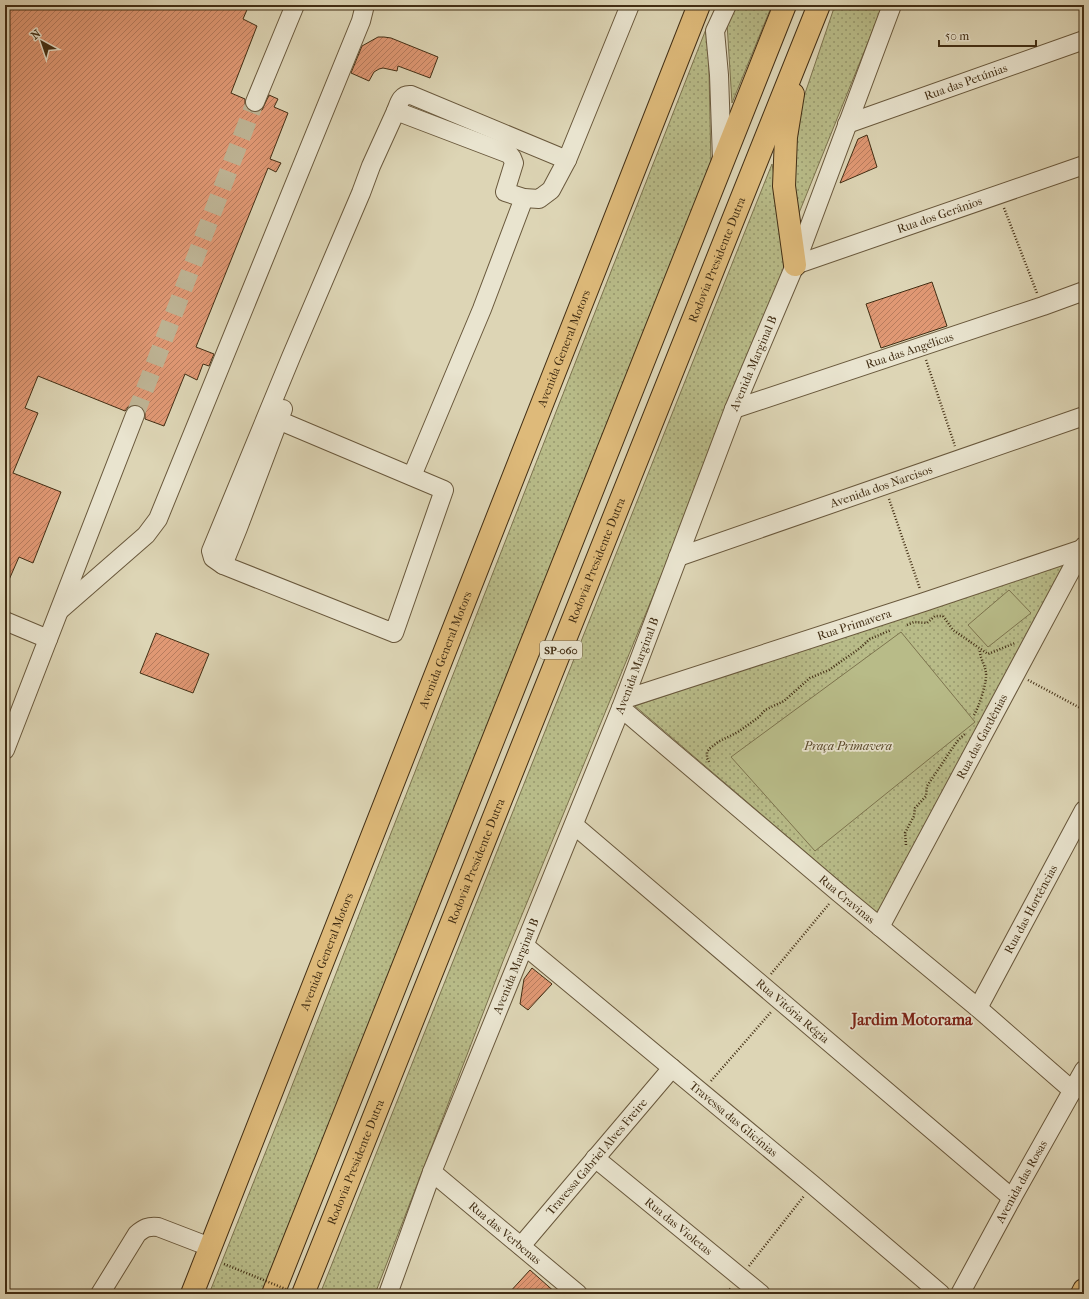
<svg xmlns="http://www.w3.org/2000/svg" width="1089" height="1299" font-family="'IM FELL French Canon',serif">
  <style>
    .grass { fill: url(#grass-dots); stroke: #7d744e }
    .pitch { fill: #b8bb88; stroke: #7d744e }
    .building { fill: url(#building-hatch); stroke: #422e14 }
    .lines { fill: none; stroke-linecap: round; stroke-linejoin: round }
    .minor-tunnel { stroke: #beb495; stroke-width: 18; stroke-dasharray: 18 9; stroke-linecap: butt }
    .minor-casing { stroke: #69583c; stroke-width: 20 }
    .major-casing { stroke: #422e14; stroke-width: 24 }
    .highway-casing { stroke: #422e14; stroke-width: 24 }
    .path { stroke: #422e14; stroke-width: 2.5; stroke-dasharray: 1 2; stroke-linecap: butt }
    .minor { stroke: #e9e4cf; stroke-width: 18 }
    .major { stroke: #deba7a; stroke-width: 22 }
    .highway { stroke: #deba7a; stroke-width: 22 }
    .path-bridge { stroke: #422e14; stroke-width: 2.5; stroke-dasharray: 1 2; stroke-linecap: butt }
    .labels { text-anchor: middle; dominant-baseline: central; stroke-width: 3.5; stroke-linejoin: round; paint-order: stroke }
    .shield { fill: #e9e4cf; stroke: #74654c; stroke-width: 1 }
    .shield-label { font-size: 11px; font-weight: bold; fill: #422e14 }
    .street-label { font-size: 12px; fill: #422e14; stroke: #e9e4cf }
    .park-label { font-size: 12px; font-style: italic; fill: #5a4a2b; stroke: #e9e4cf }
    .district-label { font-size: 16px; font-weight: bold; fill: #7a1f14; stroke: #e9e4cf }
  </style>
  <defs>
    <pattern id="grass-dots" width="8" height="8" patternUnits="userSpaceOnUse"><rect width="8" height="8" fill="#b8bb88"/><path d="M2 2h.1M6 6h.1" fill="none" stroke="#97986e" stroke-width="1.8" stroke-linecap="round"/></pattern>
    <pattern id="building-hatch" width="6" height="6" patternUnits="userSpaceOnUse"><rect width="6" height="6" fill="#e09874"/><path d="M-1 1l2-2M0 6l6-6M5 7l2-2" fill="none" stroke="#b77c5e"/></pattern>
  </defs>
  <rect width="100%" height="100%" fill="#ddd5b5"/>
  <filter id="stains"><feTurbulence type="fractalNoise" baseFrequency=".005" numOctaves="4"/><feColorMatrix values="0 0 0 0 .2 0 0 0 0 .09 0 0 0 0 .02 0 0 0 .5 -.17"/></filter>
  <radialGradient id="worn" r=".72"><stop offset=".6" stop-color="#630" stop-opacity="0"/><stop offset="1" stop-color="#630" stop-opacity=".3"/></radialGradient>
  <g class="grass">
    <polygon points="734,5 772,5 732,103 727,23"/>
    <polygon points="835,5 883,5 799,213 793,184 796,120"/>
    <polygon points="708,24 711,166 262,1294 209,1294 288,1096"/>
    <polygon points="772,164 785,241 787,270 505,956 375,1294 320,1294"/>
    <polygon points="1068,559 878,914 635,706"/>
  </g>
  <g class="pitch">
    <polygon points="1009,590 1031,613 988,647 968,625"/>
    <polygon points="901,632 975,722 815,851 731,757"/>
  </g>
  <g class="building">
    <polygon points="5,5 249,5 243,19 257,26 231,93 245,99 245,104 246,108 251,112 257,112 262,110 269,95 278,99 274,107 288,113 270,159 281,163 276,172 268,168 196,347 214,354 209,366 203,364 197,380 185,374 164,426 145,419 145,413 143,408 139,405 133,405 128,407 125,411 38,376 25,408 38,413 13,473 61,492 33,563 19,557 5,589"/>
    <polygon points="378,37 384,37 391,38 438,57 430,78 398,66 397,71 383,68 379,69 374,72 369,81 351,73 362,46"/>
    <polygon points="867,135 877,167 840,183 858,139"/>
    <polygon points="932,282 947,326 881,348 866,304"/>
    <polygon points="156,633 209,654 193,693 140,673"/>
    <polygon points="532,968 552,984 528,1010 520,1004 524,979"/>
    <polygon points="530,1270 557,1294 508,1294"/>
  </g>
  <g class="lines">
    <polyline class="minor-tunnel" points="135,415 255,102"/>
    <g class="minor-casing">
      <g id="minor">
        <polyline points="255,102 295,5"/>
        <path d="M396,111C399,103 401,94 411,95L567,160"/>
        <path id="s1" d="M847,124L1084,40"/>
        <polyline points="722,160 719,75 715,31 727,5"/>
        <path id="s2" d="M795,265L1084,165"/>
        <path id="s3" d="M734,409L1043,306L1084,291"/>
        <polyline points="278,420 444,490 394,633 223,565 213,558 211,551 291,357 361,193 371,166 396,111 509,154 512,158 514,163 505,192 524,198 539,199 551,190 567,160 630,5"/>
        <polyline points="412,476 482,309 524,198"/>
        <path id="s4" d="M678,557L1084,416"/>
        <polyline points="223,565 238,528 283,409"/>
        <polyline points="60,610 146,535 158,519 361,21 365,5"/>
        <polyline points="5,621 48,639"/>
        <path id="s5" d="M625,699L924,602L1082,549"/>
        <path id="s6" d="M621,708L839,893L978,1008L1073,1091"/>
        <polyline points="5,750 135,415"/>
        <path id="s7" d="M574,825L1012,1198"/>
        <path id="s8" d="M880,927L1084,546"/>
        <path id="s9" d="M525,946L813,1185L941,1294"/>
        <path id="s10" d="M978,1008L1084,810"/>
        <path id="s11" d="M595,1158L761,1294"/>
        <path id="s12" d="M432,1172L578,1294"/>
        <path id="s13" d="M521,1246L672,1068"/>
        <path d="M100,1294L137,1234C144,1228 148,1226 158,1227L210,1247"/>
        <path id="s14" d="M388,1294L432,1172L621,708L734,409L795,265L892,5"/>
        <path id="s15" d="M960,1294L1012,1198L1084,1070"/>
      </g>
    </g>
    <g class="major-casing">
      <g id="major">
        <path id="s16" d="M192,1294L699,5"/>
        <polyline points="1082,1294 1084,1290"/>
      </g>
    </g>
    <g class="highway-casing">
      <g id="highway">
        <polyline points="793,94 786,137 784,186 795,265"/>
        <polyline points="273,1294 785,5"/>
        <path id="s17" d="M303,1294L819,5"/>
      </g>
    </g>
    <g class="path">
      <polyline points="1004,208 1037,293"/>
      <polyline points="926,360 955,446"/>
      <polyline points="889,499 920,589"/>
      <polyline points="943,616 953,630 988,654 1015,643"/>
      <polyline points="907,625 914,622 927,623 935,616 943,616"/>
      <polyline points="1028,680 1084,710"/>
      <path d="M974,715C979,707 987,682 986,673C985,664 979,657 980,649"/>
      <polyline points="709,762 707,758 707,752 709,749 718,742 738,732 759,717 765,710 784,701 810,678 829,670 860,648 870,639 891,630"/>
      <polyline points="906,845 905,833 914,816 915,808 926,796 927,786 958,740 965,734"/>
      <polyline points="771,974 829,904"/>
      <polyline points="711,1081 771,1012"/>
      <polyline points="749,1266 804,1196"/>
      <polyline points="726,1294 731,1288"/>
    </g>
    <use href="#minor" class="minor"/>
    <use href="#major" class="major"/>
    <use href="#highway" class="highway"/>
    <polyline class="path-bridge" points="224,1264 298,1294"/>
  </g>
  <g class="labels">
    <rect class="shield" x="540" y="641" width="42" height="18" rx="3"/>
    <g class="shield-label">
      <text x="561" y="650">SP-060</text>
    </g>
    <g class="street-label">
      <text stroke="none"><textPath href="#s1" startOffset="126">Rua das Petúnias</textPath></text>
      <text stroke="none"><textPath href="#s2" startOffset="153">Rua dos Gerânios</textPath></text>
      <text stroke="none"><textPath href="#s17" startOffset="1114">Rodovia Presidente Dutra</textPath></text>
      <text stroke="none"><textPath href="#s16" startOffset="1016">Avenida General Motors</textPath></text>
      <text stroke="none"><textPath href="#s3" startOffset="185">Rua das Angélicas</textPath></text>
      <text stroke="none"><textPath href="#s14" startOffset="1000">Avenida Marginal B</textPath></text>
      <text stroke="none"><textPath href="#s4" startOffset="215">Avenida dos Narcisos</textPath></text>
      <text stroke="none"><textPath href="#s17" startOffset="790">Rodovia Presidente Dutra</textPath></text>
      <text stroke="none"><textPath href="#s5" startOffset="241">Rua Primavera</textPath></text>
      <text stroke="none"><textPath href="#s16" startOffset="692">Avenida General Motors</textPath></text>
      <text stroke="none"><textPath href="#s14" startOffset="676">Avenida Marginal B</textPath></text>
      <text stroke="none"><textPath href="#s8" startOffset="216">Rua das Gardênias</textPath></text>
      <text stroke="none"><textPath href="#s17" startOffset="466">Rodovia Presidente Dutra</textPath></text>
      <text stroke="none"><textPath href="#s6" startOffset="296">Rua Cravinas</textPath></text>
      <text stroke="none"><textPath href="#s10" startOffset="112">Rua das Hortências</textPath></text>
      <text stroke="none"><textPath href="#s16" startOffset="368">Avenida General Motors</textPath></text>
      <text stroke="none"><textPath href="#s14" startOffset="352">Avenida Marginal B</textPath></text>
      <text stroke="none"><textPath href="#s7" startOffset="287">Rua Vitória Régia</textPath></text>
      <text stroke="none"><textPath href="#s9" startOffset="271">Travessa das Glicínias</textPath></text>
      <text stroke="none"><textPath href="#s13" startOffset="117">Travessa Gabriel Alves Freire</textPath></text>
      <text stroke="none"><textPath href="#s17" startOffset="142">Rodovia Presidente Dutra</textPath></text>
      <text stroke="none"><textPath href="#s15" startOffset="128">Avenida das Rosas</textPath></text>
      <text stroke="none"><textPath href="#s11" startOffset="108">Rua das Violetas</textPath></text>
      <text stroke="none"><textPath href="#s12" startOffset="95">Rua das Verbenas</textPath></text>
    </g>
    <g class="park-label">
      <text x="848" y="746">Praça Primavera</text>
    </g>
    <g class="district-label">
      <text x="912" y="1019">Jardim Motorama</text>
    </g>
  </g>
  <rect width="1089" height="1299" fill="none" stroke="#ddd5b5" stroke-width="20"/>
  <rect x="6" y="6" width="1077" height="1287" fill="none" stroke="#422e14" stroke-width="2"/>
  <rect x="10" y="10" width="1069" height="1279" fill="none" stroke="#422e14"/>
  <g transform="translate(42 42) rotate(320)" stroke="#e9e4cf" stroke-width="3" paint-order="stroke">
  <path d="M0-3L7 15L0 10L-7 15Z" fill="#422e14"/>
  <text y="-6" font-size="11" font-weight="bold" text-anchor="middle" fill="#422e14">N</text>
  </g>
  <path d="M939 40v6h97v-6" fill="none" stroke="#422e14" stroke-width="2"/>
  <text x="945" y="40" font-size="12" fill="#422e14" stroke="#e9e4cf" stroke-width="3" paint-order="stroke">50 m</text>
  <rect width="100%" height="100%" filter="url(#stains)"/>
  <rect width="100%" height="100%" fill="url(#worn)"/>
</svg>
